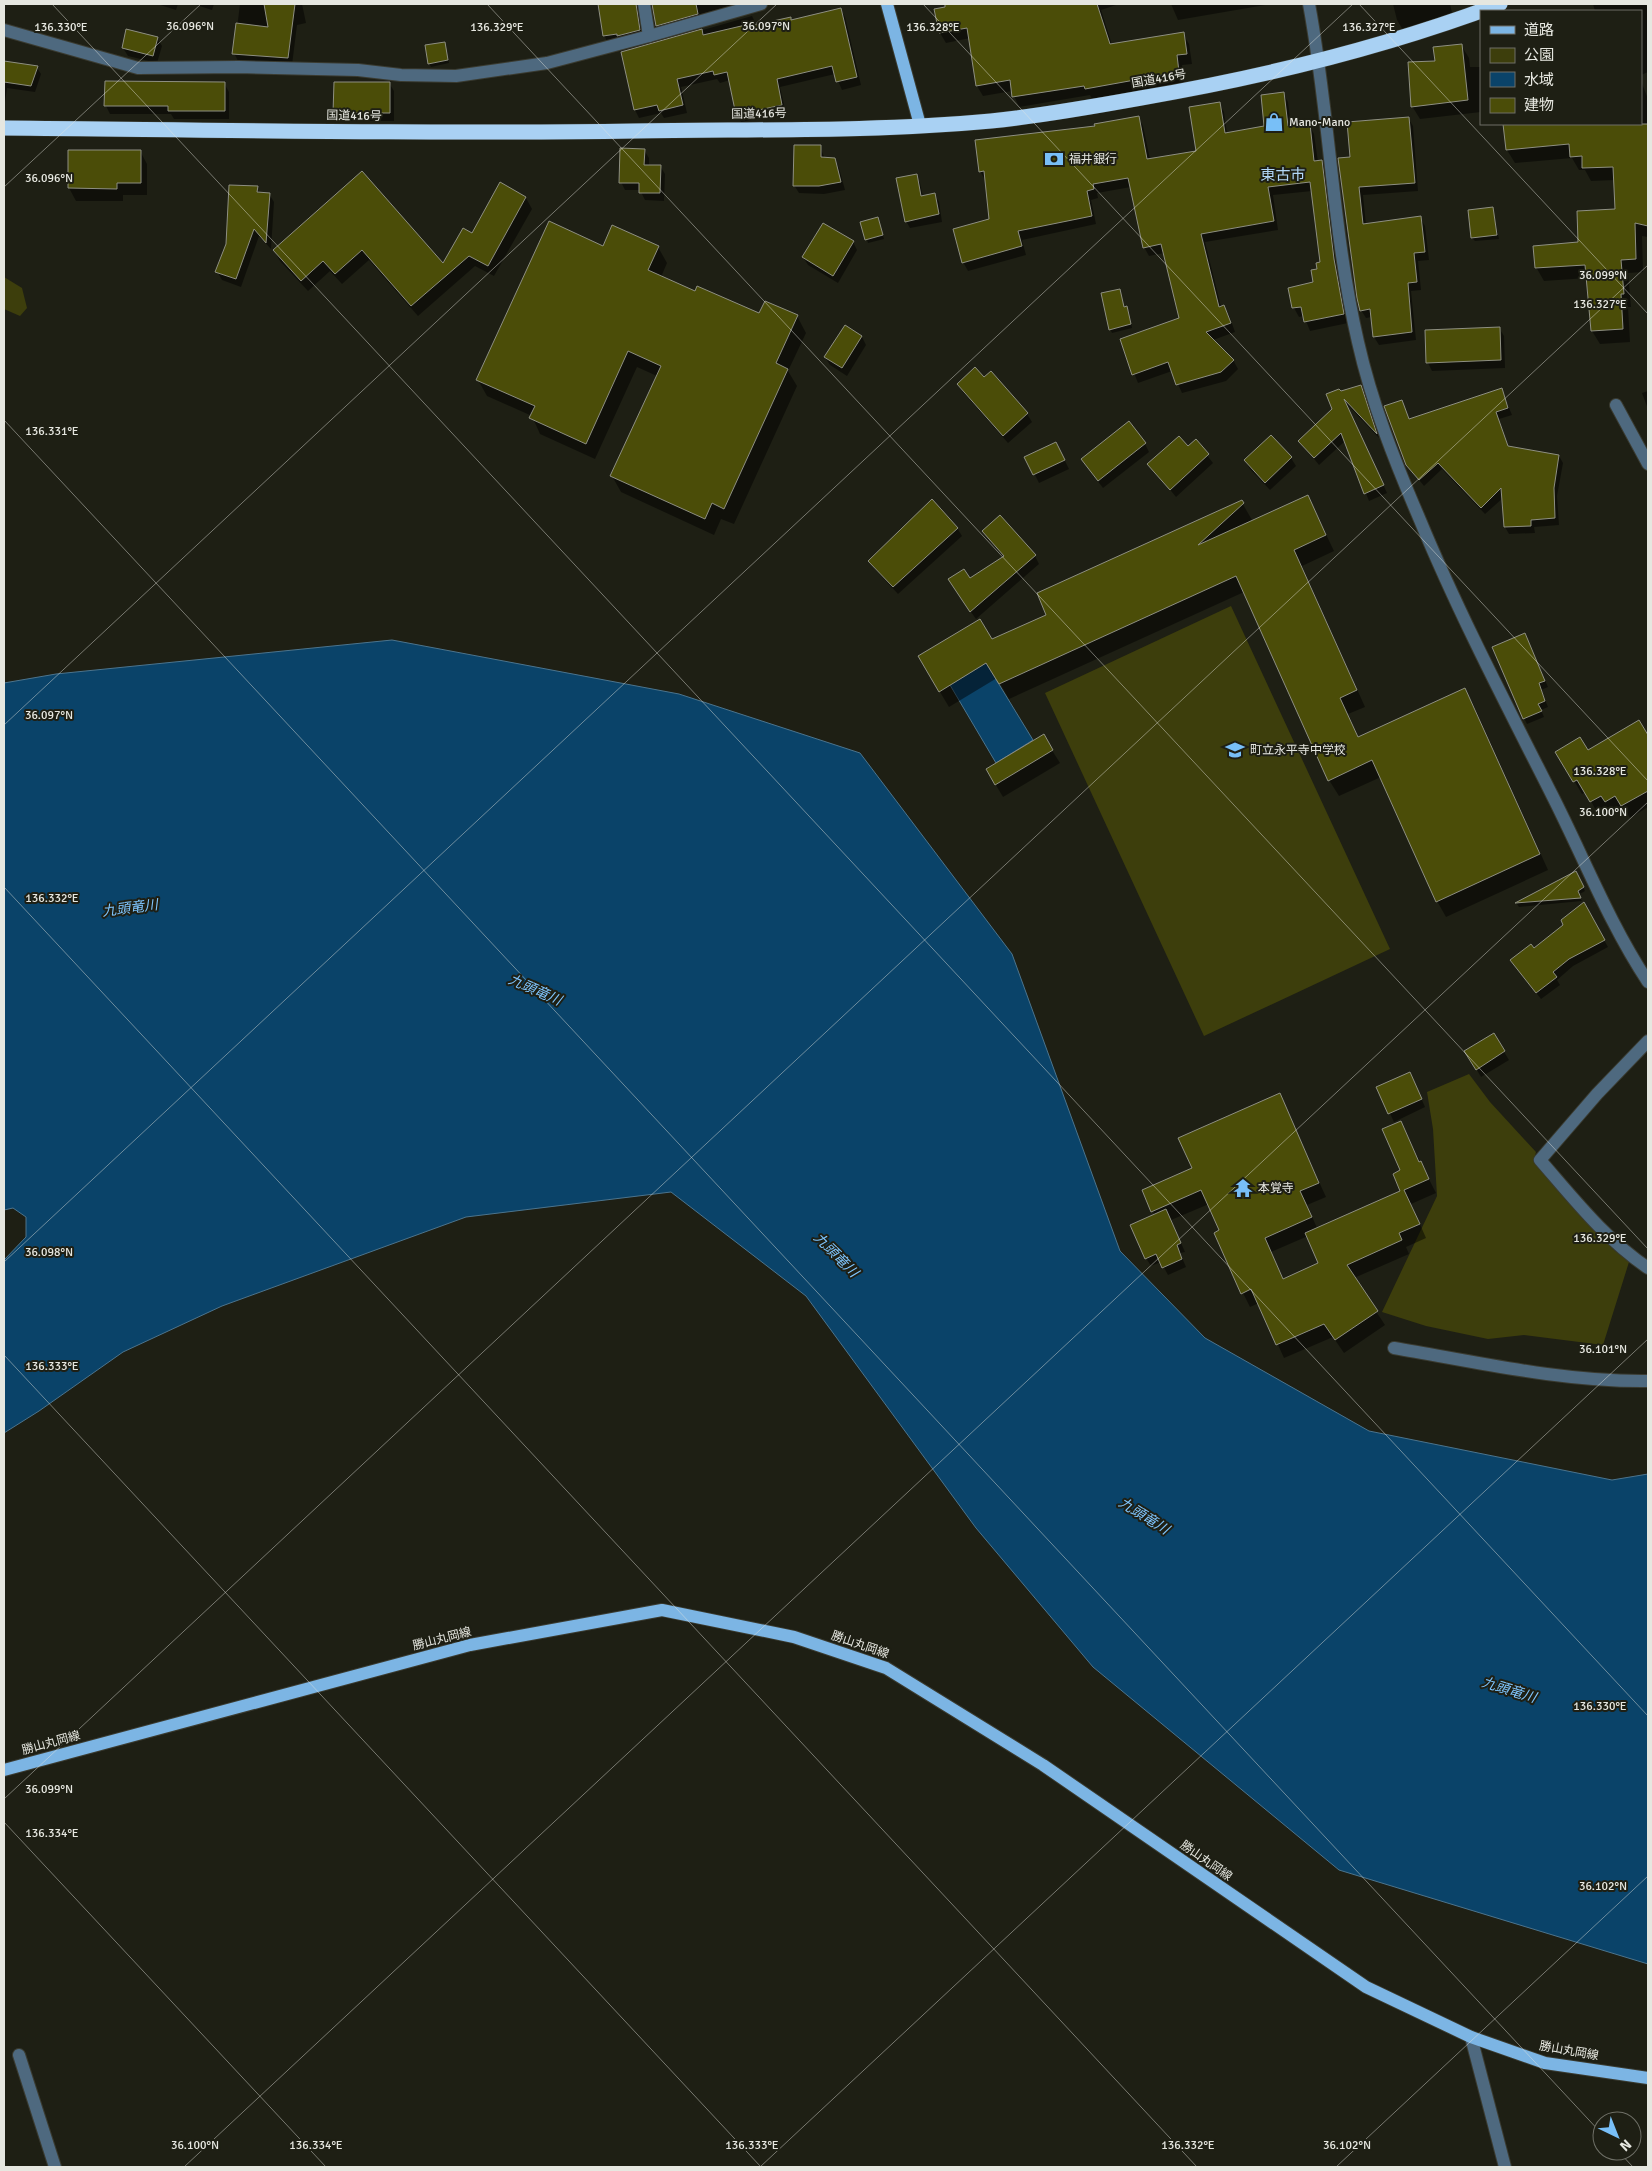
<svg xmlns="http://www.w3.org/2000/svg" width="1652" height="2171" font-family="Signika,'Noto Sans JP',sans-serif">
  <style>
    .green { fill: #3d3e0c }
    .water { fill: #0a4369; stroke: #4c748d }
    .shadow { fill: #0007; fill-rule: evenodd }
    .building { fill: #4b4d08; stroke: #8e8f82 }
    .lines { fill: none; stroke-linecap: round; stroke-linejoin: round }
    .minor-casing { stroke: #3a3b31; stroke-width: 14 }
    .major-casing { stroke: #3a3b31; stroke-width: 14 }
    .highway-casing { stroke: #3a3b31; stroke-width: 16 }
    .minor { stroke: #4e697f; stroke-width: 12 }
    .major { stroke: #7cb5e4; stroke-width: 12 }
    .highway { stroke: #a9d1f3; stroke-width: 15 }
    .ticks { fill: none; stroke: #e6e7e0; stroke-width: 1; stroke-opacity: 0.45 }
    .labels { text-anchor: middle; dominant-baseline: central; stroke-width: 4; stroke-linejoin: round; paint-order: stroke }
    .street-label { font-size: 12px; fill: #e6e7e0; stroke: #1e1f14 }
    .poi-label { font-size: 12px; fill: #e6e7e0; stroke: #1e1f14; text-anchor: start }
    .water-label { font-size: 14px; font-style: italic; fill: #7fc6ff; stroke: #1e1f14 }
    .quarter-label { font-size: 15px; fill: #b2d8f8; stroke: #1e1f14 }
    .ticks-label { font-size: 12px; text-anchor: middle; fill: #e6e7e0; stroke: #1e1f14; stroke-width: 4; stroke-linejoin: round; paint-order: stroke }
  </style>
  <rect width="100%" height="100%" fill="#1e1f14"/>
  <g class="green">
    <polygon points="4,277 22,288 27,308 20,316 4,309"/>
    <polygon points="1231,606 1390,949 1204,1036 1045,693"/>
    <polygon points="1469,1074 1490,1102 1536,1152 1534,1159 1614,1250 1629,1262 1603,1345 1524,1335 1488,1339 1426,1326 1382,1312 1437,1196 1433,1129 1427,1092"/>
  </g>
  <g class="water">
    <polygon points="392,640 679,694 860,753 1012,954 1120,1251 1205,1338 1369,1431 1612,1480 1648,1474 1648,1964 1339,1870 1093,1667 976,1528 806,1296 671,1192 466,1217 222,1306 123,1352 39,1411 4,1433 4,1260 26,1237 26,1217 13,1208 4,1210 4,683 56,674"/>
    <polygon points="986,663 1033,740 996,763 950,685"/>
  </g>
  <g class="shadow">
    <polygon points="157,4 178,4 176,10"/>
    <polygon points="193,4 214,4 212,10"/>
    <polygon points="240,4 302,4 306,23 297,25 292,65 238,61 234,53"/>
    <polygon points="600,4 752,4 663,36 657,25 654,8 649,7 645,41 610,47 604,35"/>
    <polygon points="946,4 1119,4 1101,10 1112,45 1183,34 1189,44 1192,64 1182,65 1184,82 1092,99 1090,95 1019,107 1012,91 983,96 977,86 970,38 946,43 940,33 935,10 947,8"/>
    <polygon points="1171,4 1271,4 1178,20"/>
    <polygon points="1393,4 1450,4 1453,17 1403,30 1397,20"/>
    <polygon points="1593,4 1645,4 1648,8 1648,72 1641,75 1641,11 1595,11"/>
    <polygon points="840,9 845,17 861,85 842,90 835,74 780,87 786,113 741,122 737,114 730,80 720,83 717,79 681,87 687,113 664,118 661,113 639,118 635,110 622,53 752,16 757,26 790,18 792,21"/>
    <polygon points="157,38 162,46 157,63 128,56 123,48"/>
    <polygon points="444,43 449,63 431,67 429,63"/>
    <polygon points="1461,45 1469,58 1470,67 1481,67 1481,112 1420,119 1412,106 1436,62"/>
    <polygon points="4,62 37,68 41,74 35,92 7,88 4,109"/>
    <polygon points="1641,81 1648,99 1648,237 1642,236 1643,272 1628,273 1631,307 1628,307 1630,342 1600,344 1592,331 1587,278 1544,281 1536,267 1580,243 1617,210 1615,180 1591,181 1585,170 1579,170 1572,158 1515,163 1507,150 1505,124 1641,124"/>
    <polygon points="224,83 229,92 229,119 174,119 171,114 110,114 106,106"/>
    <polygon points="389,83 394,91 394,121 339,121 334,113"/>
    <polygon points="1283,93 1288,102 1291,127 1309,125 1314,134 1318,162 1321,161 1326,170 1348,323 1310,331 1304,316 1299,317 1294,308 1290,289 1315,283 1322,263 1312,191 1273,195 1278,230 1205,242 1221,307 1224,306 1229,315 1235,332 1213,340 1233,360 1238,369 1226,381 1182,393 1172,371 1138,383 1121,340 1180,319 1164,253 1149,256 1144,247 1131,187 1097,193 1098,198 1091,200 1096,224 1022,240 1026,255 968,271 963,262 991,220 985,180 980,171 1096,127 1138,117 1143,126 1150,159 1197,152 1219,103 1224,112 1227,134 1266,128"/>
    <polygon points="1408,118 1413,126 1418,191 1363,195 1366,225 1420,218 1425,226 1429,260 1418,261 1421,290 1411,291 1416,340 1379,345 1374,337 1372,317 1366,318 1361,310 1351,158"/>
    <polygon points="820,147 825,159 834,159 839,168 845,190 824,194 799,193 794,185"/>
    <polygon points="644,150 649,158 649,166 660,166 665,174 664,201 645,200 640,190 625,190 621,182"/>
    <polygon points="69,151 140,151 147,164 147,195 123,195 123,201 76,201 69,188"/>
    <polygon points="362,172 444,265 472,235 526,198 532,209 494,276 475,266 418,316 369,260 342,284 330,271 308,291 280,261 274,250"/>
    <polygon points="916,176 920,183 923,197 935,195 939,202 942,222 910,228 906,221"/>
    <polygon points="257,188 260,194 269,194 274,202 271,249 259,236 241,287 222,280 217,271"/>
    <polygon points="1492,208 1499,239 1475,241 1472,238"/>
    <polygon points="879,222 884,239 868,243 862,223"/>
    <polygon points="853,242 857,250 838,283 808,265 803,257"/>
    <polygon points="604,247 658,247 667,263 661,277 695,293 759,315 797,316 806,333 788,371 797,386 734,524 721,519 714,535 621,492 612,476 657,376 637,367 595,459 540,434 532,416 487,396 478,380"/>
    <polygon points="1119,290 1124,308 1126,308 1129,311 1132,328 1112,333 1110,329"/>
    <polygon points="845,327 862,337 866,345 847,376 830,365 825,357"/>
    <polygon points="1499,328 1504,336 1505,368 1432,371 1428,363"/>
    <polygon points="991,372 1027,414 1032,422 1008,443 963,392 958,384 984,378"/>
    <polygon points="1360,386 1365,394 1379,438 1345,402 1387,493 1369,501 1345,441 1319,465 1300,441 1333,410 1340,393"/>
    <polygon points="1501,389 1512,415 1499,419 1509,448 1559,456 1563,463 1557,496 1559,525 1534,527 1535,533 1509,534 1505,527 1503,498 1485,514 1442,469 1424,486 1407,465 1401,402 1410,420"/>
    <polygon points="1648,391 1648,409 1642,393"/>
    <polygon points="1271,436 1291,458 1296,466 1270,490 1250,469 1245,461"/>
    <polygon points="1196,441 1213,463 1176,497 1149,464 1188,448"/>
    <polygon points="1056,443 1069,469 1039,483 1026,457"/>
    <polygon points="1145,444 1149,452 1103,488 1087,467"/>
    <polygon points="1308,497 1334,551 1302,566 1365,707 1348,714 1359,738 1465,690 1474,706 1548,870 1446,917 1437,901 1381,777 1339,796 1329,780 1244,592 1009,699 997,678 949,707 919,657 991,641 1047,615 1241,501 1252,520 1248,523"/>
    <polygon points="957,528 962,536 898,594 875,569 870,561"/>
    <polygon points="984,531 1035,556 1039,564 976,619 954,588 1004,557"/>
    <polygon points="1525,635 1548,687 1541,690 1548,707 1541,710 1544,717 1527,724 1524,718"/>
    <polygon points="1639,722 1648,738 1648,807 1630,818 1624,808 1613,814 1609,808 1598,814 1586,792 1582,794 1557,752 1588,752"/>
    <polygon points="1043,736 1060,763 1003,797 987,770"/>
    <polygon points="1575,873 1585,891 1578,895 1582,901 1519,907 1517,904"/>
    <polygon points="1583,904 1608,947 1573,966 1557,980 1560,985 1541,999 1512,961 1534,950 1565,925"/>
    <polygon points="1493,1034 1509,1060 1481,1077 1466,1051"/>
    <polygon points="1414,1082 1425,1107 1394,1122 1378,1088"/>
    <path d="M1279,1095L1326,1197L1307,1205L1317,1228L1402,1191L1400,1122L1436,1193L1411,1204L1426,1238L1406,1247L1409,1254L1354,1278L1385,1325L1344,1353L1333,1337L1284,1358L1259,1303L1250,1307L1243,1293L1216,1233L1221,1231L1209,1204L1171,1220L1185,1252L1180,1253L1186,1267L1168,1275L1161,1262L1151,1266L1146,1258L1155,1215L1143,1191L1193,1168ZM1308,1236L1320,1264L1284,1280L1271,1252Z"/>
  </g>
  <g class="building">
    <polygon points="264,4 295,4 288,58 232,54 236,23 268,27"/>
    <polygon points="598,4 636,4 640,30 617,36 617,34 603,36"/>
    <polygon points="652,4 696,4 698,14 656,26"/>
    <polygon points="945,4 1097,4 1110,44 1184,32 1187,54 1177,55 1179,72 1085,89 1084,86 1012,97 1010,80 976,86 967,28 939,33 934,9 945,7"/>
    <polygon points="841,8 857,77 836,82 832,66 777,79 782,105 736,115 727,72 714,75 713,71 677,79 683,105 659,111 657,105 634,110 621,52 702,29 703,35 754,23 755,25 791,17 791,20"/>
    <polygon points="126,29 158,37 153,56 122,48"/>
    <polygon points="445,42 448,60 428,64 425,45"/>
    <polygon points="1462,44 1468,100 1411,107 1408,62 1435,61 1433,47"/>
    <polygon points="4,61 38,66 31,86 4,82"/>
    <polygon points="105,81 225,82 225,111 168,111 168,106 104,106"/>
    <polygon points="334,82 390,82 390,113 333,113"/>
    <polygon points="1284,92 1288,126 1310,124 1314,161 1322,160 1334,259 1344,314 1304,322 1301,307 1292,308 1288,288 1313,282 1311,270 1317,269 1316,263 1320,262 1310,182 1268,187 1274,221 1201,234 1219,307 1224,305 1231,323 1206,332 1234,360 1221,372 1176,385 1168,362 1132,375 1120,339 1179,318 1161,244 1143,248 1128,178 1093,184 1094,189 1087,191 1092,216 1018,231 1022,246 962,263 953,229 989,219 984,171 979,172 975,140 1095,126 1094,124 1139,116 1147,159 1196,151 1189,107 1220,102 1225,133 1264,126 1261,95"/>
    <polygon points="1409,117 1415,183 1359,187 1363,224 1421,216 1425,252 1414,253 1417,282 1408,283 1412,332 1373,337 1370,309 1360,311 1357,298 1338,158 1350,157 1347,122"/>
    <polygon points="1503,124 1648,124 1648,226 1635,223 1636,259 1621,260 1624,294 1621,294 1623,329 1591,331 1585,265 1535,268 1533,246 1578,242 1577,211 1615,209 1613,167 1582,168 1582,156 1570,157 1569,144 1506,150"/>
    <polygon points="794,145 821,145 821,157 835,158 841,182 819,186 793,186"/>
    <polygon points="620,148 645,149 644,165 661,165 660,193 639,193 639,183 619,183"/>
    <polygon points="68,150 141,150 141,183 117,183 117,189 68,188"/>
    <polygon points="362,171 443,263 463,228 472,233 500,182 526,197 488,266 469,256 411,306 362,250 335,274 323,261 301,281 273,250"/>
    <polygon points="917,174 921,196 935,193 939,214 905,222 896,178"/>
    <polygon points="229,185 258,186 257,192 270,193 266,243 254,229 236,279 215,272 226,244"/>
    <polygon points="1493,207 1497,235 1471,238 1468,210"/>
    <polygon points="878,217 883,235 865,240 860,222"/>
    <polygon points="549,221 603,246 612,225 659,246 648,270 695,291 697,286 759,313 765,301 798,315 776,363 788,369 724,509 712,503 705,519 610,476 661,366 628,351 586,444 529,418 535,406 476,380"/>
    <polygon points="823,223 854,241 833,276 802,257"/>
    <polygon points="1120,289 1124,307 1127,306 1131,324 1109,330 1101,293"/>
    <polygon points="845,325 862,336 842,368 824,357"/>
    <polygon points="1500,327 1501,360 1426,363 1425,330"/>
    <polygon points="975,367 984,377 991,371 1028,413 1003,436 957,384"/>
    <polygon points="1361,385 1377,434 1344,399 1384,485 1364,494 1341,433 1314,458 1298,441 1332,409 1326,394 1339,389 1341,391"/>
    <polygon points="1502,388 1508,408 1496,412 1508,446 1559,455 1554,488 1555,518 1531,520 1531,526 1504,527 1501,488 1481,508 1438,463 1419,480 1406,465 1384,406 1402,400 1409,419"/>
    <polygon points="1129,421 1146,443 1098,481 1081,459"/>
    <polygon points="1271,435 1292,457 1265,483 1244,460"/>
    <polygon points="1179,436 1188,446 1196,439 1209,454 1170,490 1147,464"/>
    <polygon points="1056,442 1065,460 1033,475 1024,457"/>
    <polygon points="1308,495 1326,535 1294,550 1357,690 1340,698 1358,737 1465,688 1540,854 1436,902 1372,760 1328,781 1236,576 999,684 986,663 939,692 918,656 980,619 992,639 1046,615 1037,593 1242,500 1244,503 1198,545"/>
    <polygon points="932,499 958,528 893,587 868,561"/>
    <polygon points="1000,515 1036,555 970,612 948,579 964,569 970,578 1004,556 982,531"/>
    <polygon points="1525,633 1545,681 1539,683 1545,701 1538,704 1542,711 1523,719 1492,647"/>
    <polygon points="1639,720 1648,735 1648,791 1621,806 1615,796 1605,802 1601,796 1590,802 1577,780 1573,782 1555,752 1580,737 1588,750"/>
    <polygon points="1044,734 1053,750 995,785 986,769"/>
    <polygon points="1576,871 1584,887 1578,891 1581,898 1515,903"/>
    <polygon points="1584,902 1605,940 1569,959 1553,972 1557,977 1536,993 1510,960 1531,944 1534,948 1563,925 1561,920"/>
    <polygon points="1494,1033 1505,1051 1476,1070 1464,1051"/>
    <polygon points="1410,1072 1422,1099 1388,1114 1376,1087"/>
    <polygon points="1280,1093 1319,1183 1300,1191 1312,1217 1265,1238 1283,1279 1318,1263 1305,1233 1400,1191 1393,1174 1400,1170 1382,1129 1401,1121 1419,1162 1421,1161 1429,1179 1404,1190 1420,1224 1399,1233 1402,1240 1347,1265 1378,1311 1335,1340 1324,1324 1276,1345 1251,1289 1241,1294 1214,1233 1219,1230 1201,1190 1151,1212 1142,1190 1192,1168 1178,1138"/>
    <polygon points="1166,1209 1181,1243 1177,1245 1182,1259 1162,1268 1156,1254 1145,1259 1130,1225"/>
  </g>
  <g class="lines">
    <g class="minor-casing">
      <g id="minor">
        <polyline points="644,4 649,36"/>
        <path d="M1309,4C1330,116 1332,230 1358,342C1372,404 1395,462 1420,520C1459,614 1506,704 1552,795C1584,858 1609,923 1648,982"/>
        <polyline points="4,30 138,68 239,67 358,70 401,75 456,76 547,63 649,36 761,4"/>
        <polyline points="1616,405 1648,464"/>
        <path d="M1648,1041L1597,1094L1540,1160C1574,1199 1605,1239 1648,1268"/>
        <path d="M1394,1348C1477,1362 1563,1382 1648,1381"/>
        <polyline points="1471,2037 1505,2167"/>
        <polyline points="19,2055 55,2167"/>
      </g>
    </g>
    <g class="major-casing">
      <g id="major">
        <polyline points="887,4 920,125"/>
        <polyline points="4,1770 470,1645 662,1610 794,1637 886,1668 1043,1765 1366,1987 1471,2037 1545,2063 1648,2078"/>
      </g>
    </g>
    <g class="highway-casing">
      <path id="highway" d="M4,128C214,130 424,134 634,131C753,129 872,132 991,121C1041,116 1091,107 1141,98C1264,77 1383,48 1500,4"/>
    </g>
    <use href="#minor" class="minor"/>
    <use href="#major" class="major"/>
    <use href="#highway" class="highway"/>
  </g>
  <path class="ticks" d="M52,4L1648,1716M487,4L1648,1249M923,4L1648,781M1359,4L1648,314M4,187L201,4M4,420L1602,2134M4,725L777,4M4,887L1197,2167M4,1262L1353,4M4,1355L761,2167M4,1799L1648,265M4,1822L326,2167M1618,2151L1633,2167M184,2167L1648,802M760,2167L1648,1339M1336,2167L1648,1876"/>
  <defs>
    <g id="shop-bare" transform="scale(1.5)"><path d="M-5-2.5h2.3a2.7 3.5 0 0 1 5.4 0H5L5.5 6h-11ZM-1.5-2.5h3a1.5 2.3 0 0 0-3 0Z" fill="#78bff7" stroke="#1e1f14" stroke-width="2.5" paint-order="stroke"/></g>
    <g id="bank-bare" transform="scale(1.5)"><path d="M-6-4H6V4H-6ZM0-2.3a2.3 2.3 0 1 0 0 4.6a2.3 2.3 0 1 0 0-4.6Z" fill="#78bff7" stroke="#1e1f14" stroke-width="2.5" paint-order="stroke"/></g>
    <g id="school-bare" transform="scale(1.5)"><path d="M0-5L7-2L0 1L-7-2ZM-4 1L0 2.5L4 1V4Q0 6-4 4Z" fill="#78bff7" stroke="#1e1f14" stroke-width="2.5" paint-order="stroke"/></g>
    <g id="temple-bare" transform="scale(1.5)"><path d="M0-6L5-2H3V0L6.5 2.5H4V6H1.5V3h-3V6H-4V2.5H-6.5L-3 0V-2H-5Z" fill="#78bff7" stroke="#1e1f14" stroke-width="2.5" paint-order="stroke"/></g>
  </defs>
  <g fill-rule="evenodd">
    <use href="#shop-bare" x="1274" y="122"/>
    <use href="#bank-bare" x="1054" y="159"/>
    <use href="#school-bare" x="1235" y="750"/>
    <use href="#temple-bare" x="1243" y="1188"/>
  </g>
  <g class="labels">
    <g class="street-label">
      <text transform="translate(1159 79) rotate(-10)">国道416号</text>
      <text transform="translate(759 114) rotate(-1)">国道416号</text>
      <text transform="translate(354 116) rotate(1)">国道416号</text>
      <text transform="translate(442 1639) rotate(-14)">勝山丸岡線</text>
      <text transform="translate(860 1645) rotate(19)">勝山丸岡線</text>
      <text transform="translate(51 1743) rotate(-15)">勝山丸岡線</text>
      <text transform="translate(1206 1861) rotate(35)">勝山丸岡線</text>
      <text transform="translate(1569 2051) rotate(10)">勝山丸岡線</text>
    </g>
    <g class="poi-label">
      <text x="1289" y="122">Mano-Mano</text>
      <text x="1069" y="159">福井銀行</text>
      <text x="1250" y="750">町立永平寺中学校</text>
      <text x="1258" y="1188">本覚寺</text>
    </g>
    <g class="water-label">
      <text transform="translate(130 908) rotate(-7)">九頭竜川</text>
      <text transform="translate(535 990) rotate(24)">九頭竜川</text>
      <text transform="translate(836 1255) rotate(45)">九頭竜川</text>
      <text transform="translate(1144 1516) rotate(32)">九頭竜川</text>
      <text transform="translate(1509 1690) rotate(17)">九頭竜川</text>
    </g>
    <g class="quarter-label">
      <text x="1283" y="175">東古市</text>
    </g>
  </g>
  <g class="ticks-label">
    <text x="190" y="30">36.096°N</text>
    <text x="766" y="30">36.097°N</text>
    <text x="61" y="31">136.330°E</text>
    <text x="933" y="31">136.328°E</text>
    <text x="497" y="31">136.329°E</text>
    <text x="1369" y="31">136.327°E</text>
    <text x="49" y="182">36.096°N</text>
    <text x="1603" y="279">36.099°N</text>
    <text x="1600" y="308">136.327°E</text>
    <text x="52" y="435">136.331°E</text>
    <text x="49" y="719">36.097°N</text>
    <text x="1600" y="775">136.328°E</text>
    <text x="1603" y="816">36.100°N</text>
    <text x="52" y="902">136.332°E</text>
    <text x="1600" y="1242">136.329°E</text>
    <text x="49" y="1256">36.098°N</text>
    <text x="1603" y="1353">36.101°N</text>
    <text x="52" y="1370">136.333°E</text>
    <text x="1600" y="1710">136.330°E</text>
    <text x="49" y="1793">36.099°N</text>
    <text x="52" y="1837">136.334°E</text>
    <text x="1603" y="1890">36.102°N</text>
    <text x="316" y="2149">136.334°E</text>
    <text x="752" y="2149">136.333°E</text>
    <text x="1188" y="2149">136.332°E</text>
    <text x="195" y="2149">36.100°N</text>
    <text x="1347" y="2149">36.102°N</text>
  </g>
  <rect width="1652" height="2171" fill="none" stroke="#e6e7e0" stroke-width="10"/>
  <rect x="1480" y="10" width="162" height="115" fill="#1e1f14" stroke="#6e6f66"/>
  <rect x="1490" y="26" width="25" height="8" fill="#7cb5e4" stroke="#6e6f66"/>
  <text x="1524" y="35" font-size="15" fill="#e6e7e0">道路</text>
  <rect x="1490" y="48" width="25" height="15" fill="#3d3e0c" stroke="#6e6f66"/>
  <text x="1524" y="60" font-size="15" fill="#e6e7e0">公園</text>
  <rect x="1490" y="72" width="25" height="15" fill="#0a4369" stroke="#6e6f66"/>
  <text x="1524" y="85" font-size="15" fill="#e6e7e0">水域</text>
  <rect x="1490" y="98" width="25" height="15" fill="#4b4d08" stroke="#6e6f66"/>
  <text x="1524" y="110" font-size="15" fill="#e6e7e0">建物</text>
  <g transform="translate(1617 2136) rotate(137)"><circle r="24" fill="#1e1f14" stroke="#6e6f66"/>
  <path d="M0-4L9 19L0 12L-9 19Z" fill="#78bff7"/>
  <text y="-8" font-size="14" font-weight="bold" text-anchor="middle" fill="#e6e7e0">N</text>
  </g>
</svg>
